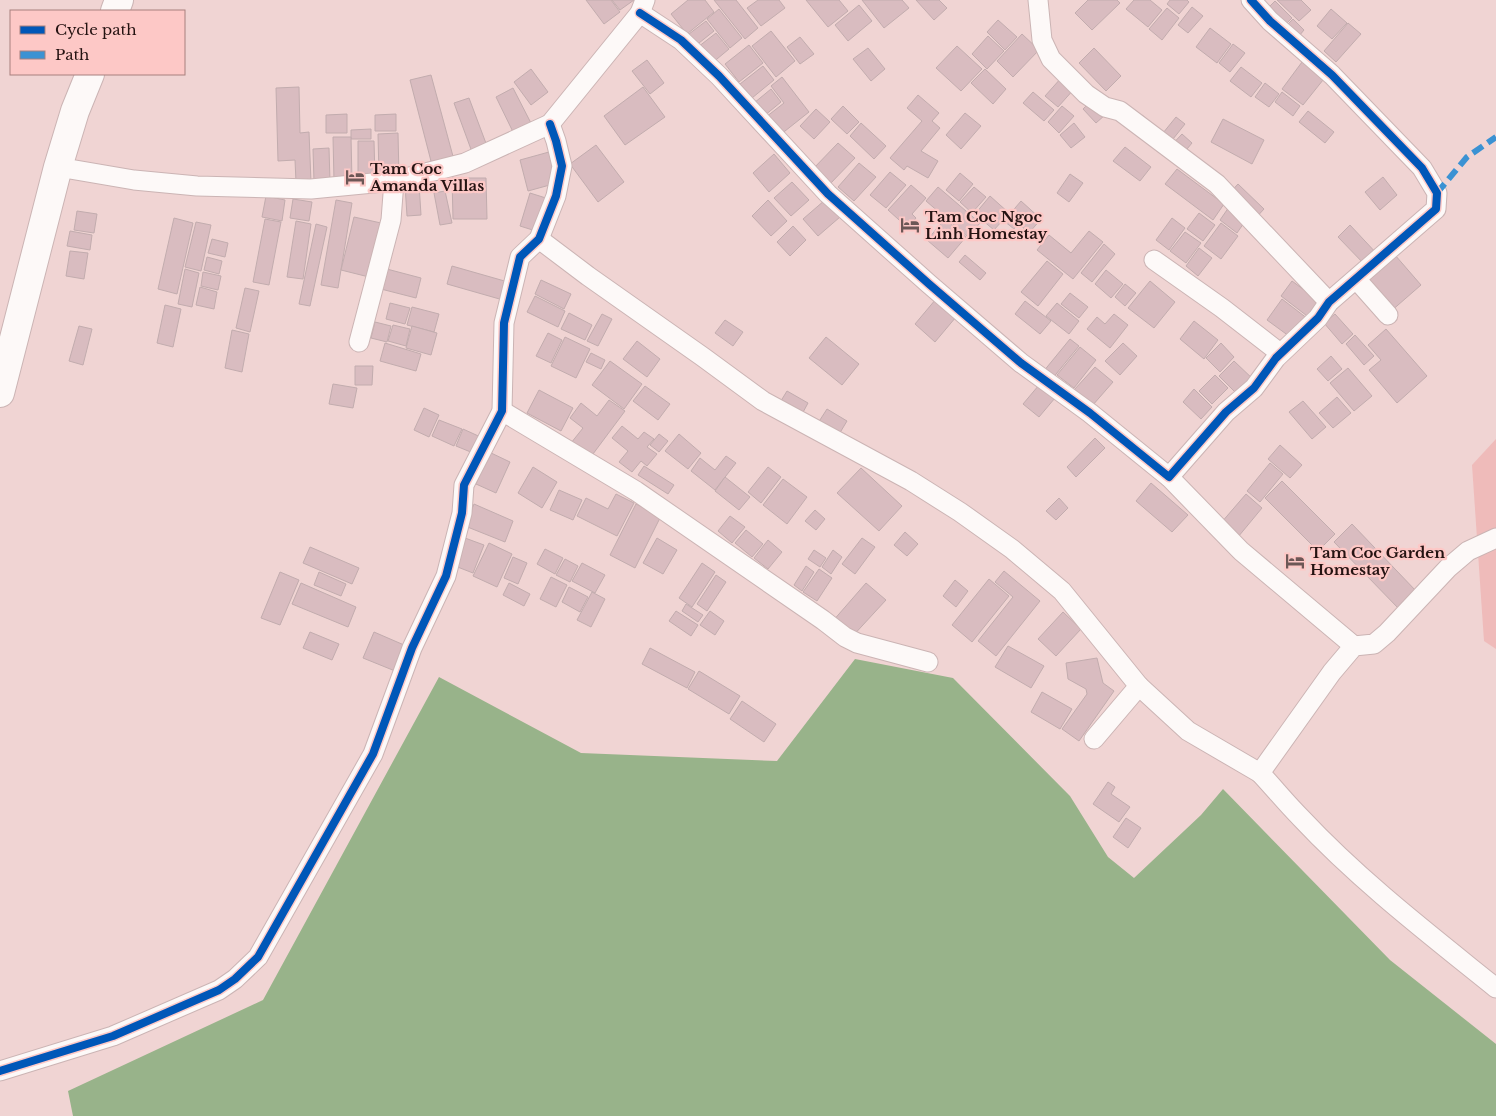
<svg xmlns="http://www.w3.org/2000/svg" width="1496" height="1116" font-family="'Libre Baskerville',serif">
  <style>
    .green { fill: #efbbba }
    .water { fill: #98b38a }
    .building { fill: #d9bcc0; stroke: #c2acae }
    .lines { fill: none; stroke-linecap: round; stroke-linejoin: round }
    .minor-casing { stroke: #cbb4b4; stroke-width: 21 }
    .secondary-casing { stroke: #cbb4b4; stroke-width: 30 }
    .minor { stroke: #fdf9f8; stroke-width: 19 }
    .secondary { stroke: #fdf9f8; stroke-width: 28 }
    .quiet { stroke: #3b92d3; stroke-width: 6; stroke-dasharray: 12 6; stroke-linecap: butt }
    .cycleway-casing { stroke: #fdc8c6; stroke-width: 11 }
    .cycleway { stroke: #0057b8; stroke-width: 8 }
    .labels { text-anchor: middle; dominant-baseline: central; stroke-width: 4.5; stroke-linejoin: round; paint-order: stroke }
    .poi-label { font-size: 15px; font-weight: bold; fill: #251312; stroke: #fdc8c6; text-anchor: start }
  </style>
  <rect width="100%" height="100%" fill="#f0d4d3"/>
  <polygon class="green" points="1496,439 1496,649 1484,641 1472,465"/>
  <polygon class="water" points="855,659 953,678 1070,796 1108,857 1134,878 1201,815 1223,789 1390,960 1496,1044 1496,1116 73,1116 68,1091 263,1000 439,677 581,753 777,761"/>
  <g class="building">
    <polygon points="586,0 611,0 620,12 604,24"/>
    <polygon points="612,0 634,0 620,10"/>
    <polygon points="688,0 705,0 714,12 687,34 671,14"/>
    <polygon points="714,0 736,0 758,28 745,39"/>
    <polygon points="758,0 779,0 785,8 761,26 747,8"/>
    <polygon points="806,0 839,0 848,11 828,27"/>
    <polygon points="862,0 902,0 909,8 884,28"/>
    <polygon points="916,0 939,0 947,8 934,20"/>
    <polygon points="1088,0 1117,0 1120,3 1092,30 1075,13"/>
    <polygon points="1134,0 1150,0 1162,10 1148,27 1126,9"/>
    <polygon points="1170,0 1187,0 1189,2 1179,14 1167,4"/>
    <polygon points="1277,0 1301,0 1311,10 1299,21"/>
    <polygon points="1275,1 1292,18 1281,29 1264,12"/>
    <polygon points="859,5 872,21 848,41 835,25"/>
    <polygon points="1192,7 1203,16 1188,33 1178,25"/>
    <polygon points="1167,8 1179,18 1162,40 1149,29"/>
    <polygon points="719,9 742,38 730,48 707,19"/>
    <polygon points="1331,9 1347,23 1332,39 1317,26"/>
    <polygon points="1293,19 1304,30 1299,36 1287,25"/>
    <polygon points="998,20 1017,37 1005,50 987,32"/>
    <polygon points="706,21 714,31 694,47 685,37"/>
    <polygon points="1348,23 1361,34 1336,62 1324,51"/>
    <polygon points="1210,28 1231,44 1217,63 1196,47"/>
    <polygon points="771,31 795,61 776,77 752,46"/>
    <polygon points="716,33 729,49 711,64 698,47"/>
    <polygon points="1022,34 1039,50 1013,77 997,61"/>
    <polygon points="988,36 1004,51 987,69 972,54"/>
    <polygon points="800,37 814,54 800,64 787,47"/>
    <polygon points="1233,44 1245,53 1230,72 1219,63"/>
    <polygon points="749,45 763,63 739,82 725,64"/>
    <polygon points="957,46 982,69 961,91 936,68"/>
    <polygon points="868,48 885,69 871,81 853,59"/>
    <polygon points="1094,48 1121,76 1106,91 1079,63"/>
    <polygon points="1305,58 1327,75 1303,105 1282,89"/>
    <polygon points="647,60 664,83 650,94 632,71"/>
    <polygon points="763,66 774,80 752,98 740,84"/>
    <polygon points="1241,67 1262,83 1251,97 1230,81"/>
    <polygon points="531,69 548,92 531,105 514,82"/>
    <polygon points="985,69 1006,89 993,104 971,83"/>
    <polygon points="431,75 454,160 432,165 410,80"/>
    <polygon points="782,77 809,112 780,135 766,117 784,103 771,86"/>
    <polygon points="1062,77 1075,88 1058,107 1045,96"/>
    <polygon points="1265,83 1279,94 1269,107 1255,97"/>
    <polygon points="299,87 300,133 309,132 311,182 296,182 295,160 278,161 276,88"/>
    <polygon points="643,87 665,117 625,145 604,116"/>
    <polygon points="513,88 533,127 515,136 496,97"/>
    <polygon points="771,89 781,102 764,116 754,103"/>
    <polygon points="1033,92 1054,110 1044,121 1023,103"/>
    <polygon points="1282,92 1300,106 1293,116 1275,102"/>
    <polygon points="918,95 939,113 932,121 940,128 921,151 938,161 928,178 907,166 904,170 890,158 922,121 907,108"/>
    <polygon points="469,98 487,146 472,152 454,103"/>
    <polygon points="1091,101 1105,115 1096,123 1083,109"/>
    <polygon points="843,106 859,122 847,134 831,119"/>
    <polygon points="1062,106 1074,116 1059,133 1048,122"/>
    <polygon points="816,109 830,122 814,139 800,126"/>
    <polygon points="1308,111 1334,132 1325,143 1299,122"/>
    <polygon points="965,113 981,126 961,149 946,135"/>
    <polygon points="347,114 347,133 326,133 326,115"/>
    <polygon points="396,114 396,131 375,131 375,115"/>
    <polygon points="1142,115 1163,133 1176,117 1185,124 1165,149 1135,124"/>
    <polygon points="1223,119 1264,140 1252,164 1211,142"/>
    <polygon points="861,123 886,146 874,159 850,136"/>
    <polygon points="1074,123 1085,137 1071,148 1060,135"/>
    <polygon points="371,129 371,139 351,139 351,130"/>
    <polygon points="398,133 399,177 379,177 378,134"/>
    <polygon points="1182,134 1192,143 1177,161 1166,151"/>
    <polygon points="333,137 351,137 352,181 334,181"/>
    <polygon points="358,141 374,141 375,177 358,177"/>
    <polygon points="838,143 855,158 829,185 813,169"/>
    <polygon points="596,145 624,182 598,202 570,164"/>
    <polygon points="1125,147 1151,167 1140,181 1113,161"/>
    <polygon points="329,148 330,182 314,182 313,149"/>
    <polygon points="549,152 557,183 528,191 520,160"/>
    <polygon points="774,154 790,173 769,192 753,173"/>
    <polygon points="859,163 876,177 854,201 838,187"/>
    <polygon points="1177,169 1224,204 1213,220 1165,184"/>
    <polygon points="890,172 906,185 886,208 870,195"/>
    <polygon points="960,173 973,184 959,201 946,190"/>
    <polygon points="1070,174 1083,183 1069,202 1057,193"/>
    <polygon points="1383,177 1397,195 1380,210 1365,192"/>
    <polygon points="452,178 486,178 487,219 453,219"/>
    <polygon points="792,182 809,200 791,216 774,198"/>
    <polygon points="419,184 421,215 407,216 405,185"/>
    <polygon points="1238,184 1264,209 1252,222 1226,197"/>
    <polygon points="911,185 926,198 912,214 916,218 908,228 888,210"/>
    <polygon points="938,187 980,223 968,237 926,201"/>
    <polygon points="974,187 986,197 972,213 960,202"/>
    <polygon points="445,191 452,223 440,225 434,193"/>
    <polygon points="530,193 549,199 539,232 520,226"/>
    <polygon points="266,196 285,200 282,221 262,217"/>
    <polygon points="990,196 1009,213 994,230 975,214"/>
    <polygon points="293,199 312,202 309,221 290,218"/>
    <polygon points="336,200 352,203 338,288 321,285"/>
    <polygon points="768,200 787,221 771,236 752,216"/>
    <polygon points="825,200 840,217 818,236 803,219"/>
    <polygon points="1021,201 1041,219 1029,233 1018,223 1014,229 1004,221"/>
    <polygon points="1229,207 1246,220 1237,233 1220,220"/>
    <polygon points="77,211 97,214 94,233 74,230"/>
    <polygon points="1199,213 1215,225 1203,241 1187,229"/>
    <polygon points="354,217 381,223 369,277 341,270"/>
    <polygon points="174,218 193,223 177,294 158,289"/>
    <polygon points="1172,218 1185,228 1169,250 1156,240"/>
    <polygon points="265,219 281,222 269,285 253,282"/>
    <polygon points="945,219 966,237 948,258 927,240"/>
    <polygon points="296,221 311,224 303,279 287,277"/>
    <polygon points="196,222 211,225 201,271 185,267"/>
    <polygon points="1221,223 1238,236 1221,259 1204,246"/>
    <polygon points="316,224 327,227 310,306 299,304"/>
    <polygon points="1350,225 1379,256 1367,267 1338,237"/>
    <polygon points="793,226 806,240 790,256 777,242"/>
    <polygon points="70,231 92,235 90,250 67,246"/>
    <polygon points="1089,231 1103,242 1073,279 1037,250 1049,235 1071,253"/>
    <polygon points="1185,232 1201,243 1186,263 1170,251"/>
    <polygon points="212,239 228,243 225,257 208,253"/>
    <polygon points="1104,244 1115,254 1092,282 1081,273"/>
    <polygon points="1199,248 1212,258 1198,276 1186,266"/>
    <polygon points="70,251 88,253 84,279 66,276"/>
    <polygon points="965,255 986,273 980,280 959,262"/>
    <polygon points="1395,255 1421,285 1390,312 1364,282"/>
    <polygon points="207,257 222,261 219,274 204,270"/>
    <polygon points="1047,261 1063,274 1038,306 1021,292"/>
    <polygon points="452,266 508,282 503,300 447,284"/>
    <polygon points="383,268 421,278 416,298 377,288"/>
    <polygon points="185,269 199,273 192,307 178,304"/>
    <polygon points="1106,270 1123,284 1111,298 1095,284"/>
    <polygon points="203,272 221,276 218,290 201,286"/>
    <polygon points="541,280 571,294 564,309 535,294"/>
    <polygon points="1150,281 1175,302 1154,328 1128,308"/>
    <polygon points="1292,281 1323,304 1311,319 1281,296"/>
    <polygon points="1125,284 1136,293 1125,306 1115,297"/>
    <polygon points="200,287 217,292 214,309 196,305"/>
    <polygon points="245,288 259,291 250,332 236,328"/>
    <polygon points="1070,293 1088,307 1079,318 1061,304"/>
    <polygon points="535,296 565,311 558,327 527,312"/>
    <polygon points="936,299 956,317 935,342 915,324"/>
    <polygon points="1282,299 1308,319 1293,339 1267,320"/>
    <polygon points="1025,301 1051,321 1040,334 1015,314"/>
    <polygon points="390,303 410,308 405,324 386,319"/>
    <polygon points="1057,303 1079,321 1069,334 1046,316"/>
    <polygon points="165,305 181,309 173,347 157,343"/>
    <polygon points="412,307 439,314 434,332 407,325"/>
    <polygon points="569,313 592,325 585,340 561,329"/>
    <polygon points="602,314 612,319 598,346 587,341"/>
    <polygon points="1114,314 1128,325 1110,348 1087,329 1097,317 1105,324"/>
    <polygon points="1335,314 1353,334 1342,344 1324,323"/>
    <polygon points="725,320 743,332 733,346 715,333"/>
    <polygon points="1194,321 1218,340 1204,359 1180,339"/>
    <polygon points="375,322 391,326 387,342 371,338"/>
    <polygon points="393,325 410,329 406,346 388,341"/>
    <polygon points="79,326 92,329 83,365 69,361"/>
    <polygon points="412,326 437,333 431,355 406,348"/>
    <polygon points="1386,329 1427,376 1397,403 1369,370 1381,360 1368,345"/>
    <polygon points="232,330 249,334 242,372 225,368"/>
    <polygon points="548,333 562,340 551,363 536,356"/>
    <polygon points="1355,335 1374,356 1364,365 1346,344"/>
    <polygon points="565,337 590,349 576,378 551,366"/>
    <polygon points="826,337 859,364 842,385 809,358"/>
    <polygon points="1070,339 1079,346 1052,379 1043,372"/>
    <polygon points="637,341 660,359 647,377 623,359"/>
    <polygon points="385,343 421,354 416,371 380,361"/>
    <polygon points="1123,343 1137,356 1120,375 1105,361"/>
    <polygon points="1221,343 1234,357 1220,372 1206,358"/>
    <polygon points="1080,347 1096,360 1074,388 1057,375"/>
    <polygon points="591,353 605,360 601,369 586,362"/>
    <polygon points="1331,356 1342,369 1328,381 1317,369"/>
    <polygon points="610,361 642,384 624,409 592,385"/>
    <polygon points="1234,361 1255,381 1240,397 1219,376"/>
    <polygon points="355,366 373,366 372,385 355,385"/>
    <polygon points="1095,367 1113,382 1092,406 1074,390"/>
    <polygon points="1348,368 1372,396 1354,411 1330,383"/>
    <polygon points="1215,375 1228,388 1212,404 1199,391"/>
    <polygon points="333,384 357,388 353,408 329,404"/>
    <polygon points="1039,385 1055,398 1039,417 1023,404"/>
    <polygon points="645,386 670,404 658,420 633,401"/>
    <polygon points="1194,389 1212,407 1201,419 1183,402"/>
    <polygon points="539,390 573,408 561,431 527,413"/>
    <polygon points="787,391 808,403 801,416 779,404"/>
    <polygon points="1337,397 1351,413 1333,428 1319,413"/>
    <polygon points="609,400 625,411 590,458 571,443 583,428 570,418 581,403 597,416"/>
    <polygon points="1303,401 1326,427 1312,439 1289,412"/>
    <polygon points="424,408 439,415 429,437 414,430"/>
    <polygon points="827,409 847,421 838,436 818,423"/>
    <polygon points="439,420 462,429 454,446 432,436"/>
    <polygon points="622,426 638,439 644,432 654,439 647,447 657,454 647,466 641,461 632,472 619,462 628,451 612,438"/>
    <polygon points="463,429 485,439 478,455 456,446"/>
    <polygon points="659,434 668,441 659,452 650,445"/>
    <polygon points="679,434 701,453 688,469 665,451"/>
    <polygon points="1095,438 1105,448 1076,477 1067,467"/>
    <polygon points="1280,445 1302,465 1290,478 1268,459"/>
    <polygon points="489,452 510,462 496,493 476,484"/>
    <polygon points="726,456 736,463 715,490 691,471 700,458 715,470"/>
    <polygon points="1270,463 1283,474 1260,502 1247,491"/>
    <polygon points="644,466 674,485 668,494 638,475"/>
    <polygon points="533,467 557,482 542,508 518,493"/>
    <polygon points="768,467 781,477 761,503 748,492"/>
    <polygon points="861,468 902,506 879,531 837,493"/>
    <polygon points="725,477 750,497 739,510 715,491"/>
    <polygon points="783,479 807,497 787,524 763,505"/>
    <polygon points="1282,481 1335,534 1318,551 1265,498"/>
    <polygon points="1151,483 1188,515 1172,532 1136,501"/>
    <polygon points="559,490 582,500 573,520 550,510"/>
    <polygon points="616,494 634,503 617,536 577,516 586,498 608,509"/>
    <polygon points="1246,494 1262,508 1238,537 1221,523"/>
    <polygon points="1059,498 1068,508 1056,520 1046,511"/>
    <polygon points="474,504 513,521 505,542 465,526"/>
    <polygon points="636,504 661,516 635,568 610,555"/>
    <polygon points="815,510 825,519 816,530 805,521"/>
    <polygon points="730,516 745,527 732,543 718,531"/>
    <polygon points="1352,524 1417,592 1399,609 1334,542"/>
    <polygon points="746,530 763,544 752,557 735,543"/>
    <polygon points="905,532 918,544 907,556 894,545"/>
    <polygon points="465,538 484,545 473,573 455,566"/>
    <polygon points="657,538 677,550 663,574 643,563"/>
    <polygon points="862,538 875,547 855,574 842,564"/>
    <polygon points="768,540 782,552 768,569 754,558"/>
    <polygon points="489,543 512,554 497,587 473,576"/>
    <polygon points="310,547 359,568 352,584 303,563"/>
    <polygon points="545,549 563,558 555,574 537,564"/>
    <polygon points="814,550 826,558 820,567 808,559"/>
    <polygon points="833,550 842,557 831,574 822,567"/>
    <polygon points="513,557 527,563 518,584 504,578"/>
    <polygon points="565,559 578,566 570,582 556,575"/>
    <polygon points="582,563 605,575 595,593 572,581"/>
    <polygon points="702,563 715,572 692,607 679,598"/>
    <polygon points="806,566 814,572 802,591 794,585"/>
    <polygon points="819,569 832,578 817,601 803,592"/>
    <polygon points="1004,571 1040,601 996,656 978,641 1013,597 995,582"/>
    <polygon points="280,572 299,580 280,625 261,618"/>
    <polygon points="319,572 346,584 341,596 314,585"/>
    <polygon points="716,575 726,582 707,611 697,604"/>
    <polygon points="551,577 567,585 556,607 540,599"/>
    <polygon points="989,579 1009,596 972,642 952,625"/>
    <polygon points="955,580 968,591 956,607 943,596"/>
    <polygon points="301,583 356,607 348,627 292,604"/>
    <polygon points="509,583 530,594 524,606 503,595"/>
    <polygon points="866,583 886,600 850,639 832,622"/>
    <polygon points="569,587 588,597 580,612 562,602"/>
    <polygon points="592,592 605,599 591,627 577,620"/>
    <polygon points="686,604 703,615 698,622 682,611"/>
    <polygon points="676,611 698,625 691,636 669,621"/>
    <polygon points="710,611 724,621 715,635 700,625"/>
    <polygon points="1063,612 1081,629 1056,656 1038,639"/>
    <polygon points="310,632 339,644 332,660 303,648"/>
    <polygon points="374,632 411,648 400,673 363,658"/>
    <polygon points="1008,646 1044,666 1031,688 995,667"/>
    <polygon points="650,648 695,672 687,688 642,664"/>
    <polygon points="1097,658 1103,683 1114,691 1079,741 1062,729 1087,694 1086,689 1068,679 1066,663"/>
    <polygon points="699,671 740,696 729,714 688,689"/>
    <polygon points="1042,692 1072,709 1060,729 1031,712"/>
    <polygon points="742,701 776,724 764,742 730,719"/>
    <polygon points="1108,782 1115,787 1111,794 1130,807 1119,822 1093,804"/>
    <polygon points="1126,818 1141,828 1128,848 1113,837"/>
  </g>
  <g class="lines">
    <g class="minor-casing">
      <g id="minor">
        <polyline points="1038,0 1042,40 1051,59 1086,94 1105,107 1120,111 1217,184 1329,302"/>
        <polyline points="640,13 681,40 719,76 828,194 929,284 1021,363 1090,413 1169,477 1226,412 1254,388 1276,358 1318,318 1329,302 1436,209 1437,193 1422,168 1332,75 1270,21 1251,0"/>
        <polyline points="58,167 134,180 197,186 311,189 394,181 465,163 550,124 640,13 645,0"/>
        <polyline points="539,239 588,276 703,357 763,401 911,481 960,512 1012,549 1062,591 1139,686 1094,739"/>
        <polyline points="1154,260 1222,308 1280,353"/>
        <polyline points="1357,280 1388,315"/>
        <polyline points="359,342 391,220 394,181"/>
        <polyline points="502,411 636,491 823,620 845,637 857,643 928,662"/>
        <polyline points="1169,477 1241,551 1354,646"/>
        <path d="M1496,538L1468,551L1448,568L1387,633L1374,644L1354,646L1332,672L1260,773C1274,788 1287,804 1301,818C1360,881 1429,934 1496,988"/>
        <polyline points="1139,686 1188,731 1260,773"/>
        <polyline points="0,1071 113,1036 219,990 235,979 258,957 373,754 412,648 446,576 462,513 464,485 502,411 504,323 520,257 539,239 556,196 562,166 556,141 550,124"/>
      </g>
    </g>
    <g class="secondary-casing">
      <g id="secondary">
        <polyline points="115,11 119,0"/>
        <polyline points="0,393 58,167 75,111 90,74"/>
      </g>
    </g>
    <use href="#minor" class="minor"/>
    <use href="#secondary" class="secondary"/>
    <polyline class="quiet" points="1437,193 1467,157 1496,137"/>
    <g class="cycleway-casing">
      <g id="cycleway">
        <polyline points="640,13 681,40 719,76 828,194 929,284 1021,363 1090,413 1169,477 1226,412 1254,388 1276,358 1318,318 1329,302 1436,209 1437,193 1422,168 1332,75 1270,21 1251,0"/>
        <polyline points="0,1071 113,1036 219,990 235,979 258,957 373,754 412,648 446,576 462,513 464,485 502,411 504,323 520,257 539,239 556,196 562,166 556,141 550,124"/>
      </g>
    </g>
    <use href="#cycleway" class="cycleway"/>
  </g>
  <defs>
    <g id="hotel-bare" transform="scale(1.5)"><path d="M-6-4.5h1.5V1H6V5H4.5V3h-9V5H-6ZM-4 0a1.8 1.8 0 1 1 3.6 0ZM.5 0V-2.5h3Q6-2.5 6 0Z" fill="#6c5756" stroke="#fdc8c6" stroke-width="2.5" paint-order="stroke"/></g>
  </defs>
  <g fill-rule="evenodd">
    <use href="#hotel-bare" x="355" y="177"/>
    <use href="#hotel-bare" x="910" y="225"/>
    <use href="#hotel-bare" x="1295" y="561"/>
  </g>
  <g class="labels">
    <g class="poi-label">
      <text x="370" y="168">Tam Coc<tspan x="370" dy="17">Amanda Villas</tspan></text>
      <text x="925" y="216">Tam Coc Ngoc<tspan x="925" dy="17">Linh Homestay</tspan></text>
      <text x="1310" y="552">Tam Coc Garden<tspan x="1310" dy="17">Homestay</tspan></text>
    </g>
  </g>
  <rect x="10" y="10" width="175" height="65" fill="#fdc8c6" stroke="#a7807e"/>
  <rect x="20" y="26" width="25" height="8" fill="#0057b8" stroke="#a7807e"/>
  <text x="55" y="35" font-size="15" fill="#251312">Cycle path</text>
  <rect x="20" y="51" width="25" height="8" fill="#3b92d3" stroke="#a7807e"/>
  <text x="55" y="60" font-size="15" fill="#251312">Path</text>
</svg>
